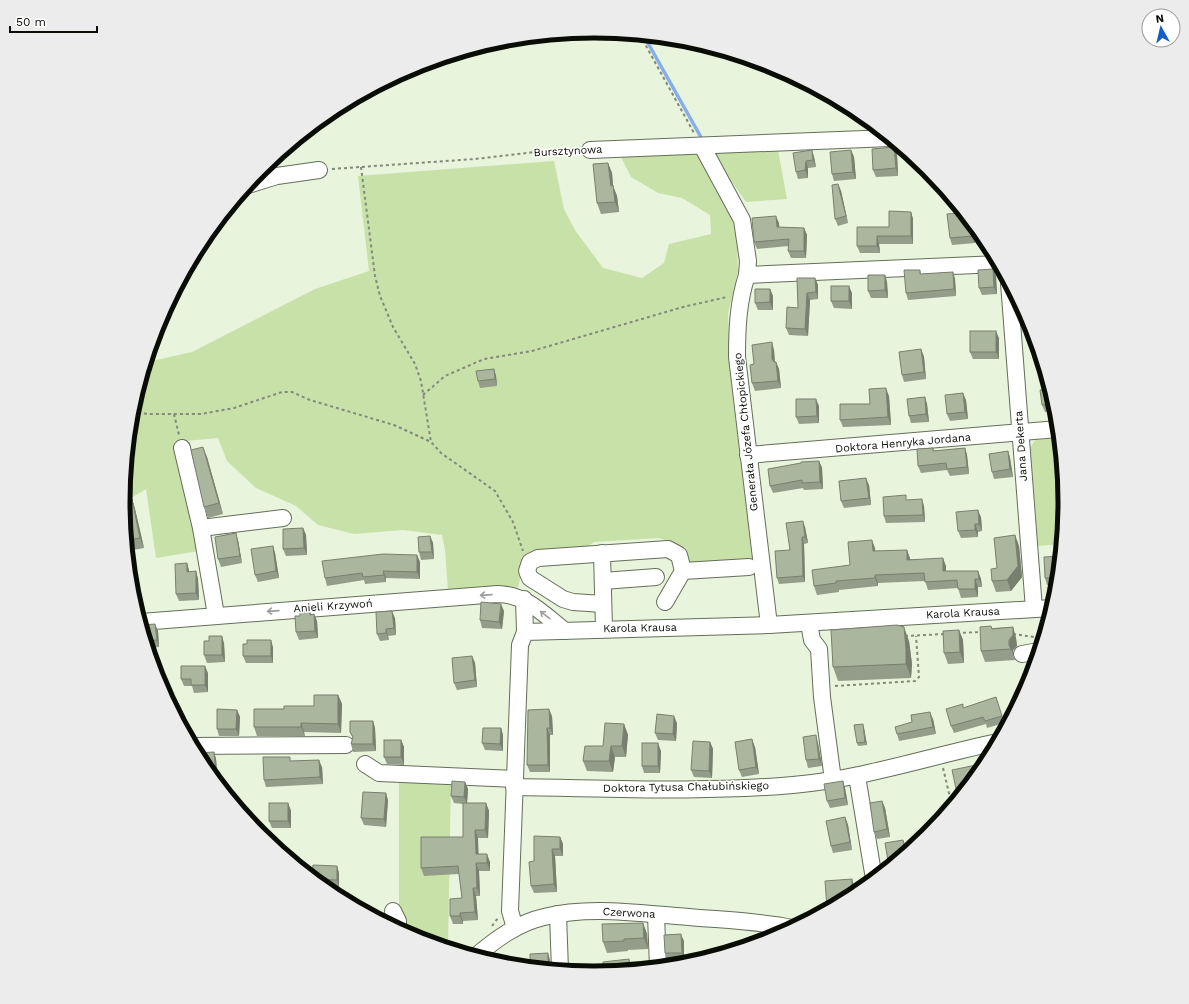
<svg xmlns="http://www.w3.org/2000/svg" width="1189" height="1004" font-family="'Work Sans',sans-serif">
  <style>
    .green { fill: #c8e1a9 }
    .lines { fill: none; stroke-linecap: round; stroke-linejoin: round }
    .stream { stroke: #87aeec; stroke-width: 3.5 }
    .minor-casing { stroke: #646e59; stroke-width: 18 }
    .path { stroke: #828979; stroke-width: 2; stroke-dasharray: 3 3; stroke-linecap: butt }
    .minor { stroke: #fff; stroke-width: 16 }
    .wall { fill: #939d89 }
    .shaded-wall { fill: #787f6f }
    .building { fill: #abb69f; stroke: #787f6f }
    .oneway { stroke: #9d9e9b }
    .labels { text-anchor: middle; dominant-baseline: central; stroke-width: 3; stroke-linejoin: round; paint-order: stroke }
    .street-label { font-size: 11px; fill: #0a0d06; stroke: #fff }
    .rim { fill: none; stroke: #0a0d06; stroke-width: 5 }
  </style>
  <rect width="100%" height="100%" fill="#e9f4dc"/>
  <g class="green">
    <polygon points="778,150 787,199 746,202 711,152"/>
    <polygon points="698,153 736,222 738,271 728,314 730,372 753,564 689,568 686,548 659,538 594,542 577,554 524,562 518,588 448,590 445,550 442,535 403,530 354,534 318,525 296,506 256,488 227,461 218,438 174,442 199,551 156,558 146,489 131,498 124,495 133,410 147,362 192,352 315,289 369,271 358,176 554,161 564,209 575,230 603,268 642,278 664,263 669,244 711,234 710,215 682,198 658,193 631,177 621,157"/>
    <polygon points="1059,438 1065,502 1061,544 1038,546 1030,448 1035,440"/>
    <polygon points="399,777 451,779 448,947 414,937 404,932 399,910"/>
  </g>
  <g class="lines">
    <polyline class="stream" points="644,36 702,139"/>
    <g class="minor-casing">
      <g id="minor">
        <polyline points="702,146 742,220 748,261 747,275"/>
        <polyline points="590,150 890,138"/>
        <polyline points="248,185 277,176 319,170"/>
        <polyline points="1009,283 1034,609"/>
        <polyline points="182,448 201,528 216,615"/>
        <polyline points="748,455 1058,429"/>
        <polyline points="201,528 283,518"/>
        <polyline points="602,553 604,629"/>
        <polyline points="683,571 749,567"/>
        <polyline points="603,581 656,577"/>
        <polyline points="524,599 525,632"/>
        <polyline points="603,604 573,602 563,599 530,578 527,571 530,562 538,558 668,549 679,555 683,571 665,602"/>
        <path d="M141,622L498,594C527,595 543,614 565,631"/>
        <polyline points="809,623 812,640 819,649 822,697 833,780"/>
        <path d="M769,625L737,357C737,329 738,302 747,275L999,264"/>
        <polyline points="1022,654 1039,651"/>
        <polyline points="194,746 346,745"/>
        <polyline points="365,764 379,773 514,779"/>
        <polyline points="857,776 874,879"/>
        <path d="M514,787C606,788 701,793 793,785C863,779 930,756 998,742"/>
        <polyline points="393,911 398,921 398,929"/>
        <polyline points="558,914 560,970"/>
        <polyline points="656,915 658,967"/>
        <polyline points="770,925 770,939"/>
        <polyline points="515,928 510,911 520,645 525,632 769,625 1052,608"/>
        <path d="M476,956C496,939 518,923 544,917C591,905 642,914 689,917C723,920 759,921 792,928"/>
      </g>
    </g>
    <g class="path">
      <polyline points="640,35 694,133"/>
      <polyline points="361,167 375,276 380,296 393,327 415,364 421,381 431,442 441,453 495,491 513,522 523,551"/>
      <polyline points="332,169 475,159 544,151 577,151"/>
      <polyline points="423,395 445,376 484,359 532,351 683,307 727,297"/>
      <polyline points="132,412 148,414 201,414 234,408 282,392 292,392 310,400 394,425 431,442"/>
      <polyline points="174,414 179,435"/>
      <polyline points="957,633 981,632"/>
      <polyline points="1013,634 1034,637"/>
      <polyline points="905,636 945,634"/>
      <polyline points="835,686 915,681 919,677 916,636"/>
      <polyline points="943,768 952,806"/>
      <polyline points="492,926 498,918"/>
    </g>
    <use href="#minor" class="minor"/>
  </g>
  <g class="wall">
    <polygon points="812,150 814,157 816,167 808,168 808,178 798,179 796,172"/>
    <polygon points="851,150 854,157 856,179 834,181 832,174"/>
    <polygon points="897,154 898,176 876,177 873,170"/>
    <polygon points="608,163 612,173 613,186 617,196 619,212 601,214 597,203"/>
    <polygon points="838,184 841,191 848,223 838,226 835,219"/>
    <polygon points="960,209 974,225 975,243 952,245 950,238 961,213"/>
    <polygon points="911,212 913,219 913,244 879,244 880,253 860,253 857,246 889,227"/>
    <polygon points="779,223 779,227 804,228 807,235 806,258 791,258 788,251 789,246 757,249 754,242"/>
    <polygon points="920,270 921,274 953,272 955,279 956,296 908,300 906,293"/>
    <polygon points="885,275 887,282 888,298 871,298 868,291"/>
    <polygon points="996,276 997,294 982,295 979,288"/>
    <polygon points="815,278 818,285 818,299 810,300 808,336 789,335 786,328"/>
    <polygon points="770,289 773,296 773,310 758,310 755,303"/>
    <polygon points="852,293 852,309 834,308 831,301"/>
    <polygon points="1032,330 1039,352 1031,353 1029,346"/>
    <polygon points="999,338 999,359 973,359 970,352"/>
    <polygon points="921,349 924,357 926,379 904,382 902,375"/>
    <polygon points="774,350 775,362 776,362 779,369 781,388 755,391 752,383"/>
    <polygon points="494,369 496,376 497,386 480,388 478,381"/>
    <polygon points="1050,389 1057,411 1045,412 1042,405"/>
    <polygon points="889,396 891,425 843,427 840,420 870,404"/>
    <polygon points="925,397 927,404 929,422 911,423 909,416"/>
    <polygon points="966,400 968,419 950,421 947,414"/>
    <polygon points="819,406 819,423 799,424 796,417"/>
    <polygon points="933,448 934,451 965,448 967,455 969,474 950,476 947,470 921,473 918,466"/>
    <polygon points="1008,451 1010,458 1013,477 994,479 992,472"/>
    <polygon points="207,457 223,514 208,518 204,507"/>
    <polygon points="819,461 822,468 823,489 804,490 803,488 773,493 770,486"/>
    <polygon points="869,485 871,505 844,508 841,501"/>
    <polygon points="132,499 135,509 144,548 128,551 124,503"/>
    <polygon points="924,506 925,522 886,523 884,516"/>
    <polygon points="981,517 982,531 978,532 978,537 961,538 958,531"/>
    <polygon points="805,527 808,543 804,544 805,582 779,584 777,578 790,550"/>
    <polygon points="303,528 306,535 307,555 286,556 283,549"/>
    <polygon points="1015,535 1019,546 1022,577 1011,591 996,592 992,581 997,568"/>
    <polygon points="430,536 433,543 434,559 421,560 419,552"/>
    <polygon points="238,540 242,563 221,567 218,559"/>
    <polygon points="273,546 275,553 279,578 258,582 255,575"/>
    <polygon points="875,548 875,551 910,558 910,559 946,566 946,571 978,571 981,579 982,587 978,587 978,597 961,598 958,588 928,590 925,581 878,583 878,586 839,590 839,592 817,595 814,586 850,565"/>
    <polygon points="417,555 420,562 420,579 386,578 386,582 365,584 364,580 327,586 325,578"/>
    <polygon points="1060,556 1057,585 1047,585 1045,578"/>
    <polygon points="187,563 189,572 196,571 198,579 199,600 179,601 176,594"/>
    <polygon points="310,611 311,614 314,614 317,621 318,638 299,640 296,632 300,616"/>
    <polygon points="504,611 502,629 482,628 480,620"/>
    <polygon points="395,618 396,635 388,636 389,640 380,641 377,634"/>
    <polygon points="155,624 158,631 159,647 149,648 142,625"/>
    <polygon points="1013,627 1016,638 1017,646 1013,650 1013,654 1015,660 985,662 981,651 992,628"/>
    <polygon points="959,630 963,640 964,663 948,664 944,653"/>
    <polygon points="209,641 224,643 225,662 207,663 204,655"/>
    <polygon points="909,641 912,664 911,678 838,681 833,667"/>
    <polygon points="247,644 273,647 273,663 246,663 243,656"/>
    <polygon points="472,656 475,663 477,687 457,690 454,683"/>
    <polygon points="208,673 208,692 194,693 192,686 184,686 181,679"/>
    <polygon points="338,695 342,704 341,733 304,732 305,736 257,736 254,727 284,709 314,706"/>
    <polygon points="996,697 1004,723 987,728 986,724 954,733 951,726 964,708"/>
    <polygon points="237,710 240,717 239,736 219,736 217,729"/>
    <polygon points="552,716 553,735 550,735 550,772 530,772 527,765"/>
    <polygon points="933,719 936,734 899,741 897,734"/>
    <polygon points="373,721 375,728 376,751 353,752 351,744 353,738 350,732"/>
    <polygon points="677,723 676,741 658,740 655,733"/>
    <polygon points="624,724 628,735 626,757 615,757 613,772 587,771 583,761 603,746"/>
    <polygon points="501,728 503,735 503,751 485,750 482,743"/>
    <polygon points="864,728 867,745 858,746 857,743"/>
    <polygon points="401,740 404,747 404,765 387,764 384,757"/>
    <polygon points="710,742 713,749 712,778 694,777 691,770"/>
    <polygon points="818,743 822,766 808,768 806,760"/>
    <polygon points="755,747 759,774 742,777 739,770"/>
    <polygon points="661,751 660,773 644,773 642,766"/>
    <polygon points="214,752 216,759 218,781 217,781 203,763"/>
    <polygon points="322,767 323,784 266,787 264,780"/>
    <polygon points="843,781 845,788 848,805 830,808 827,801"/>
    <polygon points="465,782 468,789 467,803 486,803 489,811 488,838 478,838 478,854 490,862 490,871 479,871 480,896 476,896 478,920 463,921 463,924 453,924 450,916 462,898 459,874 424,876 421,868 463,837 463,804 454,803 451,796"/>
    <polygon points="388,800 386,827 364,825 361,818"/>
    <polygon points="882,801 885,808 890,837 877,839 874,832"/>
    <polygon points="288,803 291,811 291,828 272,828 269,821"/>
    <polygon points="845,817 848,825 852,850 833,853 831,846"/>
    <polygon points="560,837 563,844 563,856 555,856 557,892 534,893 531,886 534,861"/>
    <polygon points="337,866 339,873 339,887 324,887 312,877"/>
    <polygon points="643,923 647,934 648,949 628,950 628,951 607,953 603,942"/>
    <polygon points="684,941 684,960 667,960 665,953"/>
    <polygon points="550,960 551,969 523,966 530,966"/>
  </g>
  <g class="shaded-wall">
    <polygon points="894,147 897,154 898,176 896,168"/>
    <polygon points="812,150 814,157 816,167 813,160"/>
    <polygon points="851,150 854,157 856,179 853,172"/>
    <polygon points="806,161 808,168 808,178 805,170"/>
    <polygon points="608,163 612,173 613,186 617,196 619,212 615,202 611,186"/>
    <polygon points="838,184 841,191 848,223 846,216"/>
    <polygon points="911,212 913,219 913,244 911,236"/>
    <polygon points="776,216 779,223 780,234 777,227"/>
    <polygon points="972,223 974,225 975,243 973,236"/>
    <polygon points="804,228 807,235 806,258 804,251"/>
    <polygon points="877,236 879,244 880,253 877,246"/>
    <polygon points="993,269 996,276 997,294 994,287"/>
    <polygon points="953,272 955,279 956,296 954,289"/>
    <polygon points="885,275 887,282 888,298 885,290"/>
    <polygon points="815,278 818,285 818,299 816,292"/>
    <polygon points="849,286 852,293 852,309 849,301"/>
    <polygon points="770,289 773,296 773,310 770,302"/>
    <polygon points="807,293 810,300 808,336 805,329"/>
    <polygon points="996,331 999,338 999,359 996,352"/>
    <polygon points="772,342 774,350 775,366 772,359"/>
    <polygon points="921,349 924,357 926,379 924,372"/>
    <polygon points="776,362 779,369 781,388 778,381"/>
    <polygon points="494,369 496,376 497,386 495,379"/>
    <polygon points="886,388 889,396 891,425 888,417"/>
    <polygon points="963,393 966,400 968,419 965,412"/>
    <polygon points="925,397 927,404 929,422 926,414"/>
    <polygon points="816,399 819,406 819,423 817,416"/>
    <polygon points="203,447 207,457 223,514 219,503"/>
    <polygon points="965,448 967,455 969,474 967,467"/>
    <polygon points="1008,451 1010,458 1013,477 1010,469"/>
    <polygon points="819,461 822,468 823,489 820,482"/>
    <polygon points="866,478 869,485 871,505 869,498"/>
    <polygon points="132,499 135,509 144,548 140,538"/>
    <polygon points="922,499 924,506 925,522 923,515"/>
    <polygon points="978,510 981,517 982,531 979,524"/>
    <polygon points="803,521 805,527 808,543 805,537"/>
    <polygon points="975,524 978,532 978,537 975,530"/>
    <polygon points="303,528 306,535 307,555 304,548"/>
    <polygon points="236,533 238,540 242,563 240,556"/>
    <polygon points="1015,535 1019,546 1022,577 1011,591 1007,580"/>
    <polygon points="430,536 433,543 434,559 432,552"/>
    <polygon points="802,537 804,544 805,582 803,576"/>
    <polygon points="872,540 875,548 876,560 873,551"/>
    <polygon points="273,546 275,553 279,578 276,571"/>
    <polygon points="907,550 910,558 910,568 907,560"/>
    <polygon points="417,555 420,562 420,579 417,572"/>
    <polygon points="943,558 946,566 946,580 943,571"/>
    <polygon points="187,563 189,570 189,579 187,572"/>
    <polygon points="196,571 198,579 199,600 196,593"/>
    <polygon points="383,571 386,578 386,582 384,575"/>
    <polygon points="978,571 981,579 982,587 979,579"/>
    <polygon points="875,575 878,583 878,586 875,578"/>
    <polygon points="975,579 978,587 978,597 975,589"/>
    <polygon points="501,604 504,611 502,629 499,622"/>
    <polygon points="392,611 395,618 396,635 394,628"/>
    <polygon points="314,614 317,621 318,638 315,631"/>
    <polygon points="155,624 158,631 159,647 157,640"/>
    <polygon points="904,627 909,641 912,664 911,678 906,664"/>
    <polygon points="1013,627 1016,638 1017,646 1013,650 1013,654 1009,645"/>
    <polygon points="386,629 388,636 389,640 386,633"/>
    <polygon points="959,630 963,640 964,663 960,652"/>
    <polygon points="222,636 224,643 225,662 222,655"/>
    <polygon points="271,640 273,647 273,663 271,656"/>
    <polygon points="472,656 475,663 477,687 475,680"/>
    <polygon points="205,666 208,673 208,692 205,685"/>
    <polygon points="338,695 342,704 341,733 338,724"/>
    <polygon points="549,709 552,716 553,735 550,728"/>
    <polygon points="237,710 240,717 239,736 236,729"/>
    <polygon points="930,712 933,719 936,734 933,727"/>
    <polygon points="674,716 677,723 676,741 673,734"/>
    <polygon points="373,721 375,728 376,751 373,744"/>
    <polygon points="301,723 304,732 305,736 301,727"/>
    <polygon points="624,724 628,735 626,757 622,746"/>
    <polygon points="863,724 864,728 867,745 865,742"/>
    <polygon points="501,728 503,735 503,751 500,744"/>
    <polygon points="547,728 550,735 550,772 548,765"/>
    <polygon points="816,735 818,743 822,766 819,759"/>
    <polygon points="752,739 755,747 759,774 756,767"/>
    <polygon points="401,740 404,747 404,765 401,757"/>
    <polygon points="710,742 713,749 712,778 709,771"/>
    <polygon points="658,743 661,751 660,773 658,766"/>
    <polygon points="611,746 615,757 613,772 609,761"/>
    <polygon points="214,752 216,759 218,781 216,774"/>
    <polygon points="319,760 322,767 323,784 320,777"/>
    <polygon points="843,781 845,788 848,805 845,798"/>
    <polygon points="465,782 468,789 467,804 464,797"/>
    <polygon points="386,793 388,800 386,827 384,819"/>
    <polygon points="882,801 885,808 890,837 887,829"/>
    <polygon points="288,803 291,811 291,828 288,821"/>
    <polygon points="486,803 489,811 488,838 485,830"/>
    <polygon points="845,817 848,825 852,850 850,842"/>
    <polygon points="475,830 478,838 479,862 476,854"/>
    <polygon points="560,837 563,844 563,856 560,849"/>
    <polygon points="552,849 555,856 557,892 554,884"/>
    <polygon points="487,854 490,862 490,871 487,863"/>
    <polygon points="476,863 479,871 480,896 477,888"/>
    <polygon points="337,866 339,873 339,887 337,880"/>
    <polygon points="852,879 855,889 855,894 852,891"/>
    <polygon points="473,888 476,896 478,920 475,912"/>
    <polygon points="460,913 463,921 463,924 460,916"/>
    <polygon points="643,923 647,934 648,949 644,938"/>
    <polygon points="681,934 684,941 684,960 682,953"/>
    <polygon points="548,953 550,960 551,969 550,969 548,965"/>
    <polygon points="629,959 632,969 630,970"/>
  </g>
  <g class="building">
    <polygon points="894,147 896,168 873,170 872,149"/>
    <polygon points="812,150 813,160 806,161 805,170 796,172 793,153"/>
    <polygon points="851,150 853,172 832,174 830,152"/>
    <polygon points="608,163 611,186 613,185 615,202 597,203 593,164"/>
    <polygon points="838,184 846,216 835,219 832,185"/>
    <polygon points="960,209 972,223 973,236 950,238 947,214 961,213"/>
    <polygon points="889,211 911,212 911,236 877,236 877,246 857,246 857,227 889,227"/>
    <polygon points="776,216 777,227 804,228 804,251 788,251 789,239 754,242 752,218"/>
    <polygon points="993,269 994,287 979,288 978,270"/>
    <polygon points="904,270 920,270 920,274 953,272 954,289 906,293"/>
    <polygon points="868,275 885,275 885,290 868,291"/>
    <polygon points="797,278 815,278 816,292 807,293 805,329 786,328 787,307 798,308"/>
    <rect x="831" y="286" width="18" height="15"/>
    <polygon points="755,289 770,289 770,302 755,303"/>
    <polygon points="1028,330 1032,330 1037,345 1029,346"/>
    <rect x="970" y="331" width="26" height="21"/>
    <polygon points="772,342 772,359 774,362 776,362 778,381 752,383 750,365 754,364 752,345"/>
    <polygon points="921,349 924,372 902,375 899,352"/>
    <polygon points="494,369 495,379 478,381 476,371"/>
    <polygon points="886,388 888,417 840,420 840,404 870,404 869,389"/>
    <polygon points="1050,389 1054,404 1042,405 1040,390"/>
    <polygon points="963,393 965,412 947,414 945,395"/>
    <polygon points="925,397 926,414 909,416 907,399"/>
    <polygon points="796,399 816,399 817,416 796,417"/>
    <polygon points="203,447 219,503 204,507 191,450"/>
    <polygon points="933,448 933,451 965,448 967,467 947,469 946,463 918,466 917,449"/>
    <polygon points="1008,451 1010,469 992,472 989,454"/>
    <polygon points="819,461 820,482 802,483 802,480 770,486 768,469 801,463 801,462"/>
    <polygon points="866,478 869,498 841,501 839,481"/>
    <polygon points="906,495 906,500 922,499 923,515 884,516 883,497"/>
    <polygon points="132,499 140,538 127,540 124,503"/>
    <polygon points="978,510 979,524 975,524 975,530 958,531 956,512"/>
    <polygon points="803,521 805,537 802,537 803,576 777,578 775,551 790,550 786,523"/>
    <polygon points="303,528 304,548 283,549 283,529"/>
    <polygon points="236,533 240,556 218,559 215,537"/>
    <polygon points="1015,535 1018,566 1007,580 992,581 991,569 997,568 994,538"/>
    <polygon points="430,536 432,552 419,552 418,537"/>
    <polygon points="872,540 873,551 907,550 907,560 943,558 943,571 978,571 979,579 975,579 975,589 958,589 957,580 925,582 924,573 875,575 875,578 836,581 836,583 814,586 812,570 850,565 848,542"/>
    <polygon points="273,546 276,571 255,575 251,549"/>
    <polygon points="383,554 417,555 417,572 383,571 384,575 363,577 362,573 325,578 322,561"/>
    <polygon points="1060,556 1058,578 1045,578 1044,557"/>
    <polygon points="187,563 187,572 196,571 196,593 176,594 175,564"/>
    <polygon points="481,602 501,604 499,622 480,620"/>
    <polygon points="310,611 310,615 314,614 315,631 296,632 295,616 300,616 300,612"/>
    <polygon points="392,611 394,628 386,629 386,633 377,634 376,612"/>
    <polygon points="155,624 157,640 147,641 142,625"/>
    <polygon points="897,625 904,627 906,649 906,664 833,667 831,630"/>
    <polygon points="991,626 992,629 1013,627 1013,635 1009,640 1009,645 1011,649 981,651 980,627"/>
    <polygon points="959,630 960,652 944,653 943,631"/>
    <polygon points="209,636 222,636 222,655 204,655 204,641 209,641"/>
    <polygon points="247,640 271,640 271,656 243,656 243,644 247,644"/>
    <polygon points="472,656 475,680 454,683 452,658"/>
    <polygon points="181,666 205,666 205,685 191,685 191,679 181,679"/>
    <polygon points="314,695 338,695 338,724 301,723 301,727 254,727 254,709 284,709 284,706 314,706"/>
    <polygon points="996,697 1002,716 985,721 983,717 951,726 946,709 963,704 963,708"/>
    <polygon points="217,709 237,710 236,729 217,729"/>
    <polygon points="549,709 550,728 547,728 548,765 527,765 528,710"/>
    <polygon points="930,712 933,727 897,734 895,727 912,722 911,715"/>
    <polygon points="657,714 674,716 673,734 655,733"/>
    <polygon points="350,721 373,721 373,744 351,744 353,737 350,732"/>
    <polygon points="605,723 624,724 622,746 611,746 609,761 583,761 585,746 603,746"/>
    <polygon points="863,724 865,742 857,743 854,725"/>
    <polygon points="483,728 501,728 500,744 482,743"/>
    <polygon points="816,735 819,759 806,760 803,737"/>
    <polygon points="752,739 756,767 739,770 735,742"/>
    <rect x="384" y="740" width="17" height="17"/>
    <polygon points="693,741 710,742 709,771 691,770"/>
    <rect x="642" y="743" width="16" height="23"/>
    <polygon points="214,752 216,774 211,773 203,763 197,753"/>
    <polygon points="263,757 290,757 290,761 319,760 320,777 264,780"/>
    <polygon points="986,763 986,764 958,798 952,770"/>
    <polygon points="452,781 465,782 464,797 451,796"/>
    <polygon points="843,781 845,798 827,801 824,784"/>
    <polygon points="363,792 386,793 384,819 361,818"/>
    <polygon points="882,801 887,829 874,832 870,803"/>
    <rect x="269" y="803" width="19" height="18"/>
    <polygon points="463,803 486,803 485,830 475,830 476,854 487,854 487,863 476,863 477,888 473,888 475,912 460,913 460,916 450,916 450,899 462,898 458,866 421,868 421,837 463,837"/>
    <polygon points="845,817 850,842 831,846 826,821"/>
    <polygon points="534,836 560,837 560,849 552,849 554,884 531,886 529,862 534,861"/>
    <polygon points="903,840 906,852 889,867 885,843"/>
    <polygon points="313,865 337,866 337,880 315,879 312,877"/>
    <polygon points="852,879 852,891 859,891 856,894 830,908 827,908 825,881"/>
    <polygon points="643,923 644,938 624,939 624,941 603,942 602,924"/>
    <polygon points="780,931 786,931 779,935"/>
    <polygon points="681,934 682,953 665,953 664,935"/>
    <polygon points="548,953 548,965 537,965 537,967 523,966 530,966 530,954"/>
    <polygon points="629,959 630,970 604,972 603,962"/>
  </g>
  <defs><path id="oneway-shaft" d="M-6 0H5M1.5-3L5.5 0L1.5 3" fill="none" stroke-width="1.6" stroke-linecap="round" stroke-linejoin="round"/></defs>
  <g class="oneway">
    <use href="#oneway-shaft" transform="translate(486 595) rotate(176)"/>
    <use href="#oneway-shaft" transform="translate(273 611) rotate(176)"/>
    <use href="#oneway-shaft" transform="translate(545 615) rotate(-142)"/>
  </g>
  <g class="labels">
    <g class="street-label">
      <text transform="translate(568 151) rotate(-3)">Bursztynowa</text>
      <text transform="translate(746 432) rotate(-96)">Generała Józefa Chłopickiego</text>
      <text transform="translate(903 443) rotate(-5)">Doktora Henryka Jordana</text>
      <text transform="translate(1021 446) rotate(-94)">Jana Dekerta</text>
      <text transform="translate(333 606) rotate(-4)">Anieli Krzywoń</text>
      <text transform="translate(963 613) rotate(-3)">Karola Krausa</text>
      <text transform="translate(640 628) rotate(-1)">Karola Krausa</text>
      <text transform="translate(686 787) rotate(-1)">Doktora Tytusa Chałubińskiego</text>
      <text transform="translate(629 913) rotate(3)">Czerwona</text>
    </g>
  </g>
  <path d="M0 0H1189V1004H0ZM130 502a464 464 0 1 1 928 0a464 464 0 1 1-928 0Z" fill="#ebeceb" fill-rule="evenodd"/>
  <path class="rim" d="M130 502a464 464 0 1 1 928 0a464 464 0 1 1-928 0Z"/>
  <g transform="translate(1161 28) rotate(352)"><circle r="19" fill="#ffffff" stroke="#9d9e9b"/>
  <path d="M0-3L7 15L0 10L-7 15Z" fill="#145dc8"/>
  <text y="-6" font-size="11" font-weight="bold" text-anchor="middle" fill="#0a0d06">N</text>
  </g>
  <path d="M10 26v6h87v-6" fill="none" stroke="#0a0d06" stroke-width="2"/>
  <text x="16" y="26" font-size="12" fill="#0a0d06" stroke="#ffffff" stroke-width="3" paint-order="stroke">50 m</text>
</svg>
